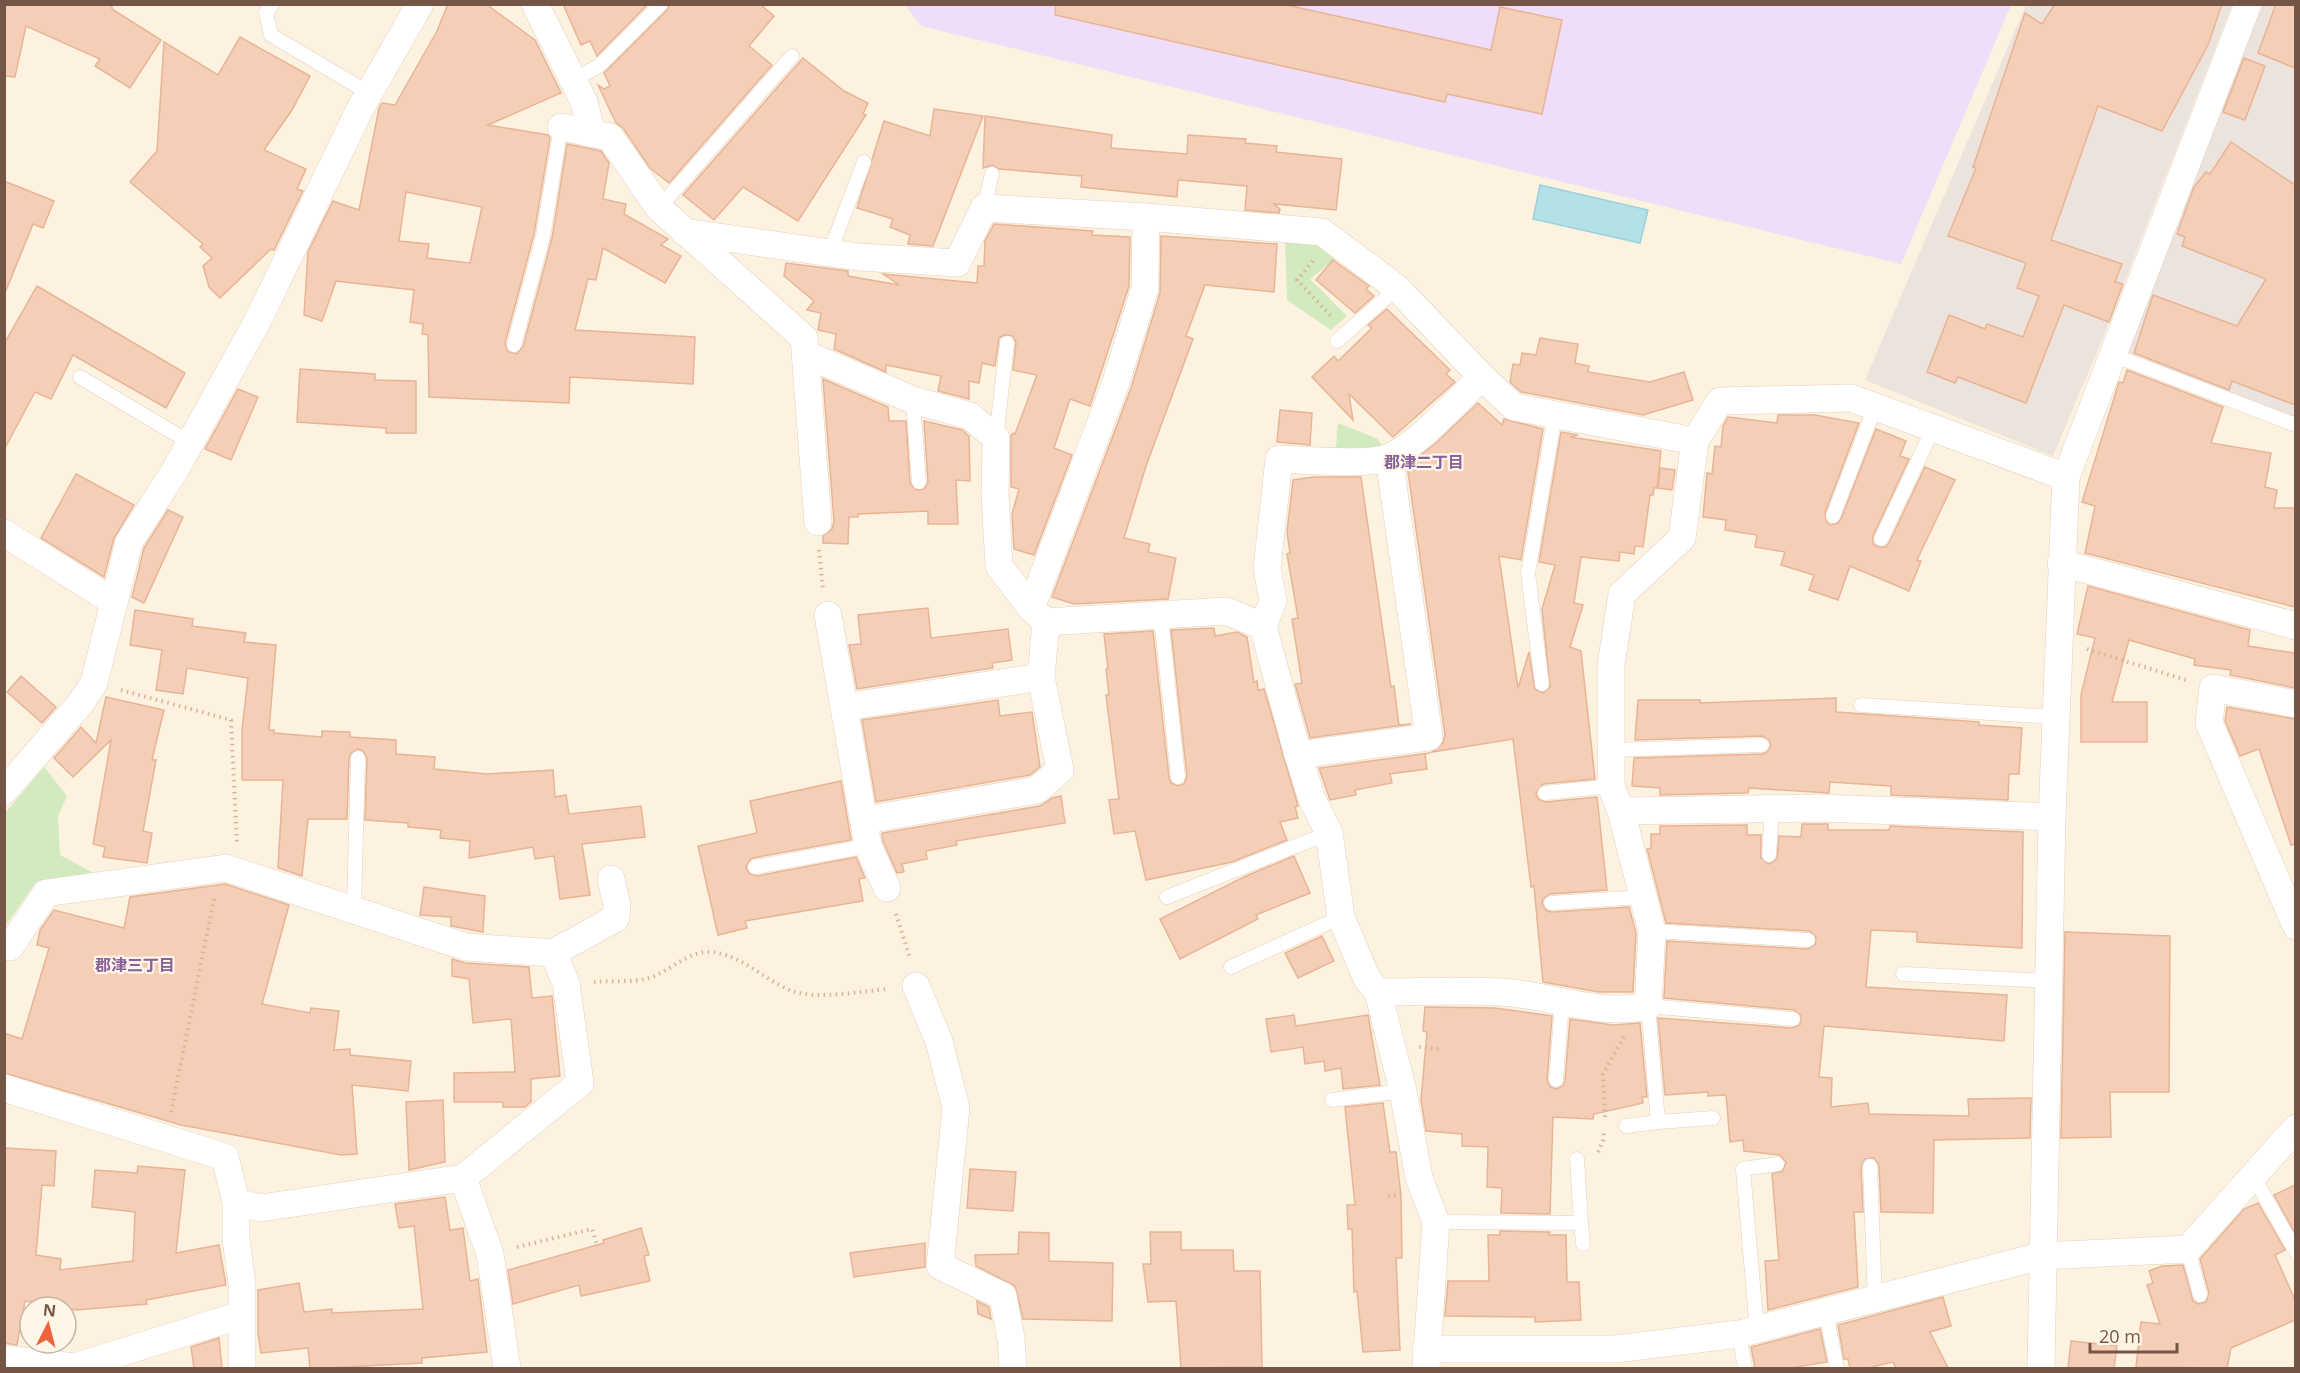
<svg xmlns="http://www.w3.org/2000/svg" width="2300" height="1373" font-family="'Open Sans','Noto Sans JP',sans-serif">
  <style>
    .industrial { fill: #ece3dc }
    .education { fill: #efddf9 }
    .green { fill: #d1ebbe }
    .water { fill: #b4e1e8; stroke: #9ad1da; stroke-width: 1.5 }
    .building { fill: #f4ceb7; stroke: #e8b496; stroke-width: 1.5; fill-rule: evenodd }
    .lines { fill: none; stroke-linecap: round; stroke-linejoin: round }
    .service-casing { stroke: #e4cfbf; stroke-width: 15 }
    .minor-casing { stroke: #e4cfbf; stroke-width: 28 }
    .path { stroke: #d9b29a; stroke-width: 4; stroke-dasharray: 1.5 4.5; stroke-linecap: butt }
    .service { stroke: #fff; stroke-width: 14 }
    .minor { stroke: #fff; stroke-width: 27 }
    .labels { text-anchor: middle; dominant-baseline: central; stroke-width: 4.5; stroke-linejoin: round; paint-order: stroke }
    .neighbourhood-label { font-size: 16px; font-weight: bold; fill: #866199; stroke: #fff6e8 }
  </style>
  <rect width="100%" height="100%" fill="#fdf2e0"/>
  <g class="industrial">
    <polygon points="2026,5 2232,5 2102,340 2053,456 1865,380"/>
    <polygon points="2262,5 2295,5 2295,421 2124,350"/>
  </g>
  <polygon class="education" points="905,5 2011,5 1901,264 921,26"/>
  <g class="green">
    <polygon points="1285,240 1314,243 1335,259 1310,279 1347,316 1331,330 1287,300"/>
    <polygon points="1338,423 1378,439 1385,453 1335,458"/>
    <polygon points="44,767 67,796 58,816 60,855 99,876 37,881 5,926 5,813"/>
  </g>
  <polygon class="water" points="1540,185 1648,210 1640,243 1533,219"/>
  <g class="building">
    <polygon points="4,4 112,4 112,9 161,40 130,88 95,66 100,59 26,26 15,77 4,76"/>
    <path d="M448,4H486L535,40L561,93L488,125L548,135L550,138L534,234L505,343L507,351L516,354L523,347L552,238L567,144L601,151L609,163L603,199L626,204L624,214L668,239L661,245L681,256L665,283L603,248L596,280L588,279L575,330L695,337L693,384L570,377L569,403L429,397L428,335L422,334L423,324L410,322L414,290L336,281L322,321L304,315L308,252L333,201L359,210L379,108L382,103L395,105L437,31ZM406,192L482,207L470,263L427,258L429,244L399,241Z"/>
    <polygon points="563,4 648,4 597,56 590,41 581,45"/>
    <polygon points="670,4 760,4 774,16 749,46 772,65 669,183 650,168 623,128 616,123 598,85 604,89 610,86 604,73 667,10"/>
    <polygon points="1056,4 1282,4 1491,50 1500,7 1562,20 1542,114 1447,94 1445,102 1269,63 1055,15"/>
    <polygon points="2055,4 2222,4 2208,45 2162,131 2098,106 2051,240 2122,264 2115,282 2123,284 2109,322 2064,305 2026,403 1958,377 1955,383 1927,372 1949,315 1985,329 1987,324 2023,337 2039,296 2017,288 2026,263 1948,236 1976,168 1973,167 2025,13 2042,24"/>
    <polygon points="2276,4 2295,4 2295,68 2258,53"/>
    <polygon points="240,37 310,76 292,110 264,150 306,169 297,189 303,191 274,250 271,249 220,298 209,287 203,266 212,258 200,247 203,244 130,182 157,151 164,42 218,75"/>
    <polygon points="803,58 844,91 868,103 863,114 866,115 798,221 743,187 714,220 683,195"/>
    <polygon points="2244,58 2265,66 2245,120 2223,112"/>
    <polygon points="934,109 983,116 933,246 908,244 910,235 890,227 893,219 857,208 884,121 930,136"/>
    <polygon points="985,116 1112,135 1111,148 1187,154 1188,135 1246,139 1245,143 1277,146 1276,152 1342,159 1336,210 1274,204 1280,209 1279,213 1245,210 1247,186 1178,180 1177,197 1081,187 1082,176 999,169 993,165 983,168"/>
    <polygon points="2231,142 2295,185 2295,405 2232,381 2229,390 2134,353 2153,295 2237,326 2266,279 2182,246 2185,237 2177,234 2194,187 2206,172 2210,174"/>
    <polygon points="4,181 54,201 43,228 33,224 5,293"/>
    <polygon points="994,224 1093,231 1092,235 1130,237 1129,286 1090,406 1070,399 1054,448 1072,455 1034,555 1014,549 1012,514 1019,489 1011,487 1011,436 1013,433 1015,434 1037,375 1013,370 1016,343 1013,336 1004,335 999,338 995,366 982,363 979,383 969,381 969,399 938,391 941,376 886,365 886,372 834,349 836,334 818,330 821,313 807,310 814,301 784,276 786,263 848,271 848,276 899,285 883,274 977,283 978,266 984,266 985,241"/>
    <polygon points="1161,236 1277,244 1274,292 1205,285 1186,336 1193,339 1146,466 1124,538 1150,544 1148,552 1176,558 1168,599 1074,604 1052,597 1131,388 1160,293"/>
    <polygon points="1333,260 1369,286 1366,289 1374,296 1355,313 1316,280"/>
    <polygon points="37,286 185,373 166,408 73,355 51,399 35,392 4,450 4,344"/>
    <polygon points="1387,309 1450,370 1446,374 1455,382 1393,437 1349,394 1353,420 1312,377 1334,356 1338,361 1372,328 1368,325"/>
    <polygon points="1540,338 1578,344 1575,363 1589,366 1588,372 1650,382 1684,372 1693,400 1643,415 1521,392 1510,382 1513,364 1520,365 1522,353 1536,355"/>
    <polygon points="300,369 375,374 375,380 416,381 416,433 386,433 386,428 297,422"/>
    <polygon points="2127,370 2223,407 2211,443 2271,453 2265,487 2277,490 2274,508 2295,508 2295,607 2085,553 2095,506 2082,502 2119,382 2123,383"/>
    <polygon points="823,379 888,407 889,421 906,421 910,483 916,490 924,489 928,482 924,421 962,430 969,436 970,481 956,480 958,524 928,524 928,511 858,514 858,517 849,517 848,544 823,543 823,536 832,529 834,521"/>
    <polygon points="238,389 258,397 231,460 205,449"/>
    <polygon points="1478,403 1502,425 1504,419 1543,429 1521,560 1499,556 1518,688 1529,652 1535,689 1543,693 1550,687 1542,609 1555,565 1539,562 1561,432 1578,435 1570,437 1661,451 1657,488 1654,488 1653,495 1650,495 1643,547 1635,546 1634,554 1620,552 1619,561 1581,557 1574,603 1583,605 1570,647 1581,651 1595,779 1543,784 1536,793 1538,799 1545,802 1597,797 1607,890 1550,894 1543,899 1542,904 1547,911 1552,912 1629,907 1636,933 1633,992 1599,992 1543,982 1534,886 1531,887 1513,739 1432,752 1443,743 1445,735 1407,465 1436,443"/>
    <polygon points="1280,410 1312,413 1310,445 1277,442"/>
    <polygon points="1778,415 1815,415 1859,423 1825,513 1826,521 1830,525 1838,523 1841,519 1876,429 1906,441 1900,456 1909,459 1873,536 1873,544 1878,547 1886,547 1889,543 1925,467 1955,480 1917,560 1921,561 1909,591 1850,566 1838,600 1809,590 1814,575 1781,565 1785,552 1755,547 1757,535 1725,530 1726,520 1703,517 1707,473 1712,474 1715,446 1721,447 1723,426 1728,417 1777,423"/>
    <polygon points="1660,468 1675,470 1672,490 1658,488"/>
    <polygon points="76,474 134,505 114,538 104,577 41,538"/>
    <polygon points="1313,477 1361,477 1391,687 1394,686 1399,725 1411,724 1310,738 1295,684 1302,683 1292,619 1298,618 1287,554 1290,553 1287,532 1293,480"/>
    <polygon points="168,510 183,517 144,603 132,597 144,548"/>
    <polygon points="2088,586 2250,630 2248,646 2295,653 2295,688 2230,675 2231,670 2194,665 2195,659 2129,640 2112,702 2147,702 2147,742 2081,742 2081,695 2095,638 2077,634"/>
    <polygon points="928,608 931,638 1008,629 1012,660 992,663 993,668 857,689 849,645 861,644 858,615"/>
    <polygon points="135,610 193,619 192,626 246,633 244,642 276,645 269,730 274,730 274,733 322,737 322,731 350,732 350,737 396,740 396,754 435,757 434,769 487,774 553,770 555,797 566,795 569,814 641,806 645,837 582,844 590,895 560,899 554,856 535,859 533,847 469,858 470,841 440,838 441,830 408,827 408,823 365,820 367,758 363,751 358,749 351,753 349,758 347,819 308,819 302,876 278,868 283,780 242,780 242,730 248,678 187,668 183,694 156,690 162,650 130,645"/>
    <polygon points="1214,628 1215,636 1237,632 1247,637 1254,682 1257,681 1258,690 1264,689 1298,806 1295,807 1298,818 1280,822 1287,840 1232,862 1146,880 1135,831 1114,834 1109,800 1119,799 1106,695 1109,695 1106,669 1108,669 1104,634 1153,631 1169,778 1171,783 1178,786 1184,784 1187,776 1171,630"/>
    <polygon points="21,676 56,707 42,723 7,692"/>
    <polygon points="106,697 164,710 152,760 156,760 143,831 152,833 147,863 103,857 105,847 93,844 111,740 73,777 54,758 81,727 96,743"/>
    <polygon points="1836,698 1836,712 1979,722 1979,725 2022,728 2019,774 2009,774 2008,800 1891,795 1891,786 1830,782 1829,793 1749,788 1748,793 1660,795 1660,788 1632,786 1634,758 1762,754 1767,752 1771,745 1769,740 1762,736 1635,740 1638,700 1700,700 1700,703"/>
    <polygon points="998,700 1000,716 1032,712 1040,767 1030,775 876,802 862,720"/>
    <polygon points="2227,707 2295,719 2295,844 2291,845 2259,749 2240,756 2225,721"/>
    <polygon points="1430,753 1425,754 1427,769 1390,774 1392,783 1355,790 1356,795 1330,800 1319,768"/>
    <polygon points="841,781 851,840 753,858 749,861 746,868 749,873 757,876 856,857 865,878 859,879 863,901 745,921 747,928 718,935 698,846 757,833 750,801"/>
    <polygon points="1061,796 1065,823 956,841 957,845 926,851 927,859 902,864 904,872 897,873 883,841 882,833 1040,806 1052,798"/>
    <polygon points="1802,824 1828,824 1828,830 1889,830 1890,826 2023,832 2022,948 1917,942 1917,932 1871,930 1866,987 2007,995 2004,1041 1824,1026 1819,1077 1832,1078 1831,1107 1868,1103 1869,1114 1969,1116 1968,1099 2031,1098 2030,1138 1934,1140 1933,1213 1881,1212 1879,1165 1874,1158 1865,1159 1861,1166 1863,1212 1854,1212 1858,1287 1768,1310 1765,1261 1779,1260 1772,1174 1783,1171 1786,1162 1780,1155 1744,1151 1743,1140 1730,1142 1726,1095 1708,1096 1708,1092 1665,1095 1658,1018 1792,1028 1800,1025 1801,1016 1794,1010 1664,998 1667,941 1807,949 1815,945 1816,937 1809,931 1666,923 1647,849 1651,848 1651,834 1660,834 1660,826 1747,825 1747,835 1761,835 1761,858 1769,864 1777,859 1779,836 1801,837"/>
    <polygon points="1294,856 1310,893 1256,915 1258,919 1180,959 1160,919 1246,876"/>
    <polygon points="225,884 289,905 262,1004 310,1013 311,1008 339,1011 334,1050 350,1049 350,1055 411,1061 408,1091 352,1085 357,1154 341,1155 181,1125 4,1073 4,1033 22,1039 49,948 37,945 40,930 54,910 124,928 130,897"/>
    <polygon points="424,887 485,896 483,932 451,926 451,917 420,915"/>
    <polygon points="2065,932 2170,936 2169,1092 2110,1092 2111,1137 2061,1138"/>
    <polygon points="1322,936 1334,961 1298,978 1285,953"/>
    <polygon points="452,959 465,963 529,967 532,998 552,996 560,1076 531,1079 531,1102 525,1107 503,1107 503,1102 454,1102 454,1073 515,1072 511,1019 473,1023 469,979 452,976"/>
    <polygon points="1425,1007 1495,1008 1552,1016 1547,1080 1550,1087 1556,1089 1563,1086 1565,1081 1570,1019 1613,1025 1640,1023 1647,1097 1642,1097 1643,1103 1594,1114 1593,1119 1553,1117 1550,1214 1501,1213 1502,1188 1487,1187 1488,1147 1462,1146 1462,1134 1426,1131 1421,1100 1427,1032 1423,1031"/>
    <polygon points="1294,1015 1296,1026 1368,1015 1380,1085 1343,1089 1341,1068 1325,1071 1324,1061 1305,1064 1303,1047 1271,1052 1266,1019"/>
    <polygon points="443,1100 445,1162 409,1170 406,1102"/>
    <polygon points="1383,1103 1390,1152 1396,1152 1401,1196 1402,1258 1396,1258 1400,1350 1363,1352 1357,1291 1354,1292 1352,1229 1348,1229 1347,1205 1355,1205 1345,1107"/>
    <polygon points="4,1148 56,1151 54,1186 42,1185 36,1255 61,1259 60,1270 133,1261 135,1212 92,1207 95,1170 137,1173 138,1166 185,1170 176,1253 219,1245 226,1285 146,1300 147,1304 76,1310 25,1301 17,1345 4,1343"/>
    <polygon points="970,1169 1016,1172 1013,1211 967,1208"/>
    <polygon points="2295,1185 2295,1233 2274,1195"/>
    <polygon points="445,1197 450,1230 463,1228 470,1281 478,1279 487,1352 422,1358 422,1363 327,1368 310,1368 308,1348 261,1353 258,1334 258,1290 299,1283 304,1312 332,1309 332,1313 423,1309 414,1226 399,1228 395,1204"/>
    <polygon points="2258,1203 2285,1250 2275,1255 2295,1300 2295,1320 2231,1348 2227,1368 2136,1367 2141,1322 2160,1324 2147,1285 2153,1283 2149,1271 2162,1266 2183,1265 2193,1301 2198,1304 2206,1302 2209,1293 2200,1259 2244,1209"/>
    <polygon points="641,1228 649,1255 644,1256 650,1281 581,1296 579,1285 513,1304 508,1270 604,1243 603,1240"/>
    <polygon points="1500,1231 1550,1232 1549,1235 1566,1235 1567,1282 1579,1282 1581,1320 1535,1322 1535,1317 1445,1316 1448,1281 1489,1281 1488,1235 1500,1235"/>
    <polygon points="1019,1232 1049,1233 1049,1261 1113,1263 1112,1321 1023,1319 1015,1286 976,1266 975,1255 1018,1254"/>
    <polygon points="1150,1232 1181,1232 1181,1250 1233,1250 1234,1271 1260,1271 1262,1367 1181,1368 1176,1301 1148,1302 1143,1264 1151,1264"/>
    <polygon points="925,1243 925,1267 854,1277 850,1253"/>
    <polygon points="1943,1297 1951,1326 1930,1332 1948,1368 1896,1368 1893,1362 1868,1368 1850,1368 1848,1359 1844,1359 1838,1325"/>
    <polygon points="977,1301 989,1307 991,1319 978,1314"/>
    <polygon points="1820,1329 1827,1362 1791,1368 1755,1368 1751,1347"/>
    <polygon points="219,1338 222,1368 194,1368 191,1347"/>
    <polygon points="2071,1341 2117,1346 2114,1368 2068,1368"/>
  </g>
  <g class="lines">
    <g class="service-casing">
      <g id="service">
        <polyline points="272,4 266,13 271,35 369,93"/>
        <polyline points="574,80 600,65 661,4"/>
        <polyline points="659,208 792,56"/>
        <polyline points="984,208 992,174"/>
        <polyline points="830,252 864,162"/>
        <polyline points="1337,341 1397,288"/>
        <polyline points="514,345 543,236 561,127"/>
        <polyline points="2113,355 2296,425"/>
        <polyline points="80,377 189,442"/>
        <polyline points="913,400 919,482"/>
        <polyline points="996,438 1007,343"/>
        <polyline points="1833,516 1875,407"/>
        <polyline points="1881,539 1933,429"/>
        <polyline points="1161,617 1178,777"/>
        <polyline points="1542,684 1528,573 1555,414"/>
        <polyline points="1861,705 2055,717"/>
        <polyline points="1612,750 1762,745"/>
        <polyline points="1545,793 1611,786"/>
        <polyline points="1769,855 1772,808"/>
        <polyline points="755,867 868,846"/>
        <polyline points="1167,897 1329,833"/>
        <polyline points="1551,903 1642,897"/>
        <polyline points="354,909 358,758"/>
        <polyline points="1652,931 1808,940"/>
        <polyline points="1231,967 1341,917"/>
        <polyline points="1903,974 2048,981"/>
        <polyline points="1556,1080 1562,1003"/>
        <polyline points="1332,1100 1403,1091"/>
        <polyline points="1713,1118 1658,1122 1648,1006 1793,1019"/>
        <polyline points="1626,1126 1658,1122"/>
        <polyline points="1870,1166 1875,1300"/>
        <polyline points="2252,1174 2296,1252"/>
        <polyline points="1436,1222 1581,1223 1577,1159"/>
        <polyline points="1581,1223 1583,1244"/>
        <polyline points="2188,1249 2200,1295"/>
        <polyline points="1826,1313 1837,1368"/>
        <polyline points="1757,1331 1743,1169 1777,1164"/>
        <polyline points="1739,1334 1745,1368"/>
      </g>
    </g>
    <g class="minor-casing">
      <g id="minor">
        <polyline points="535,4 584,102 592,133"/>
        <polyline points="561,127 610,137 659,208 804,338 818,522"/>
        <polyline points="684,232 859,257 957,263 984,208 1146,217 1322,232 1397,288 1482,377 1514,407 1695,441 1720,401 1851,398 2066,477"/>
        <polyline points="807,355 913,400 970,416 996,438 995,495 999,566 1031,608 1046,622 1226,611 1263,626 1298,755 1312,799 1329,833 1341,917 1367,979 1378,992 1403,1091 1419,1178 1436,1222 1426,1368"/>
        <polyline points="4,533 114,602"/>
        <polyline points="2061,563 2296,626"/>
        <polyline points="1031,608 1116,382 1145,288 1146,217"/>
        <polyline points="828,615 868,846 887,888"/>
        <path d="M1263,626L1273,601L1267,568L1279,459C1302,460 1371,466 1390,457C1420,443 1457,400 1482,377"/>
        <polyline points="2296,704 2213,688 2209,723 2296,926"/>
        <polyline points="844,707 1041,677"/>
        <polyline points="1298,755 1429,737 1389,458"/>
        <polyline points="4,791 80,704 94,683 129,542 174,472 257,322 360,109 420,4"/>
        <polyline points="1621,811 1821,808 2052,817"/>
        <polyline points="866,820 1037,790 1060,770 1041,677 1046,622"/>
        <polyline points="4,943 10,947 46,893 226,868 466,947 553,953 566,983 580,1083 463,1178 490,1254 507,1368"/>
        <polyline points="553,953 616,918 617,905 611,879"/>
        <polyline points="916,986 939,1041 956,1108 940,1266 1003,1296 1011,1339 1013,1368"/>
        <path d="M1378,992C1422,992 1468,989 1512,993C1558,998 1602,1016 1648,1006L1652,931L1621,811L1611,786V665L1622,594L1682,538L1695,441"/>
        <polyline points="4,1088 225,1157 236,1202 261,1208 463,1178"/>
        <polyline points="236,1202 236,1239 242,1284 242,1368"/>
        <polyline points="1426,1349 1616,1349 1739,1334 2041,1256 2188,1249 2296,1128"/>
        <polyline points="4,1359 75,1367 241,1315"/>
        <polyline points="2041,1368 2052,817 2066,477 2248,4"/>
      </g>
    </g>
    <g class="path">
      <polyline points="1313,261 1297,280 1332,317"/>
      <polyline points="819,550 823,590"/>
      <polyline points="2087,649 2186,680"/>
      <polyline points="121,690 231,720 237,844"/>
      <polyline points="896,914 910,958"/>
      <path d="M594,982C611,980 633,983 649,978C668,972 689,951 709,952C740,953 764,980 792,991C817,1000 862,991 888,989"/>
      <polyline points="1419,1047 1441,1049"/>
      <polyline points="171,1112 214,899"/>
      <polyline points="1605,1117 1603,1074 1624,1037"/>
      <polyline points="1598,1152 1603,1141 1604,1131"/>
      <polyline points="1388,1196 1397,1195"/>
      <polyline points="517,1247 592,1229 597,1245"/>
    </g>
    <use href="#service" class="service"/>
    <use href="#minor" class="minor"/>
  </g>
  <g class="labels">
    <g class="neighbourhood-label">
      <text x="1424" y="462">郡津二丁目</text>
      <text x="135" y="965">郡津三丁目</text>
    </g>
  </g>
  <rect width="2300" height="1373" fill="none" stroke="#755646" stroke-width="12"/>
  <g transform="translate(48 1325) rotate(6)"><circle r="28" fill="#fff6e8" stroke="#c8b6a7" stroke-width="1.5"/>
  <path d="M0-4.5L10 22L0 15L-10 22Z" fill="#ee633f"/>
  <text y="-9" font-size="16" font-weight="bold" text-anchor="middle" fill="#755646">N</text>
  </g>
  <path d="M2090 1343v9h87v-9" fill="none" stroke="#755646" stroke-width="3"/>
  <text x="2099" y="1343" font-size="18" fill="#755646" stroke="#fff6e8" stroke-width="4.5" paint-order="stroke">20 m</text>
</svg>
